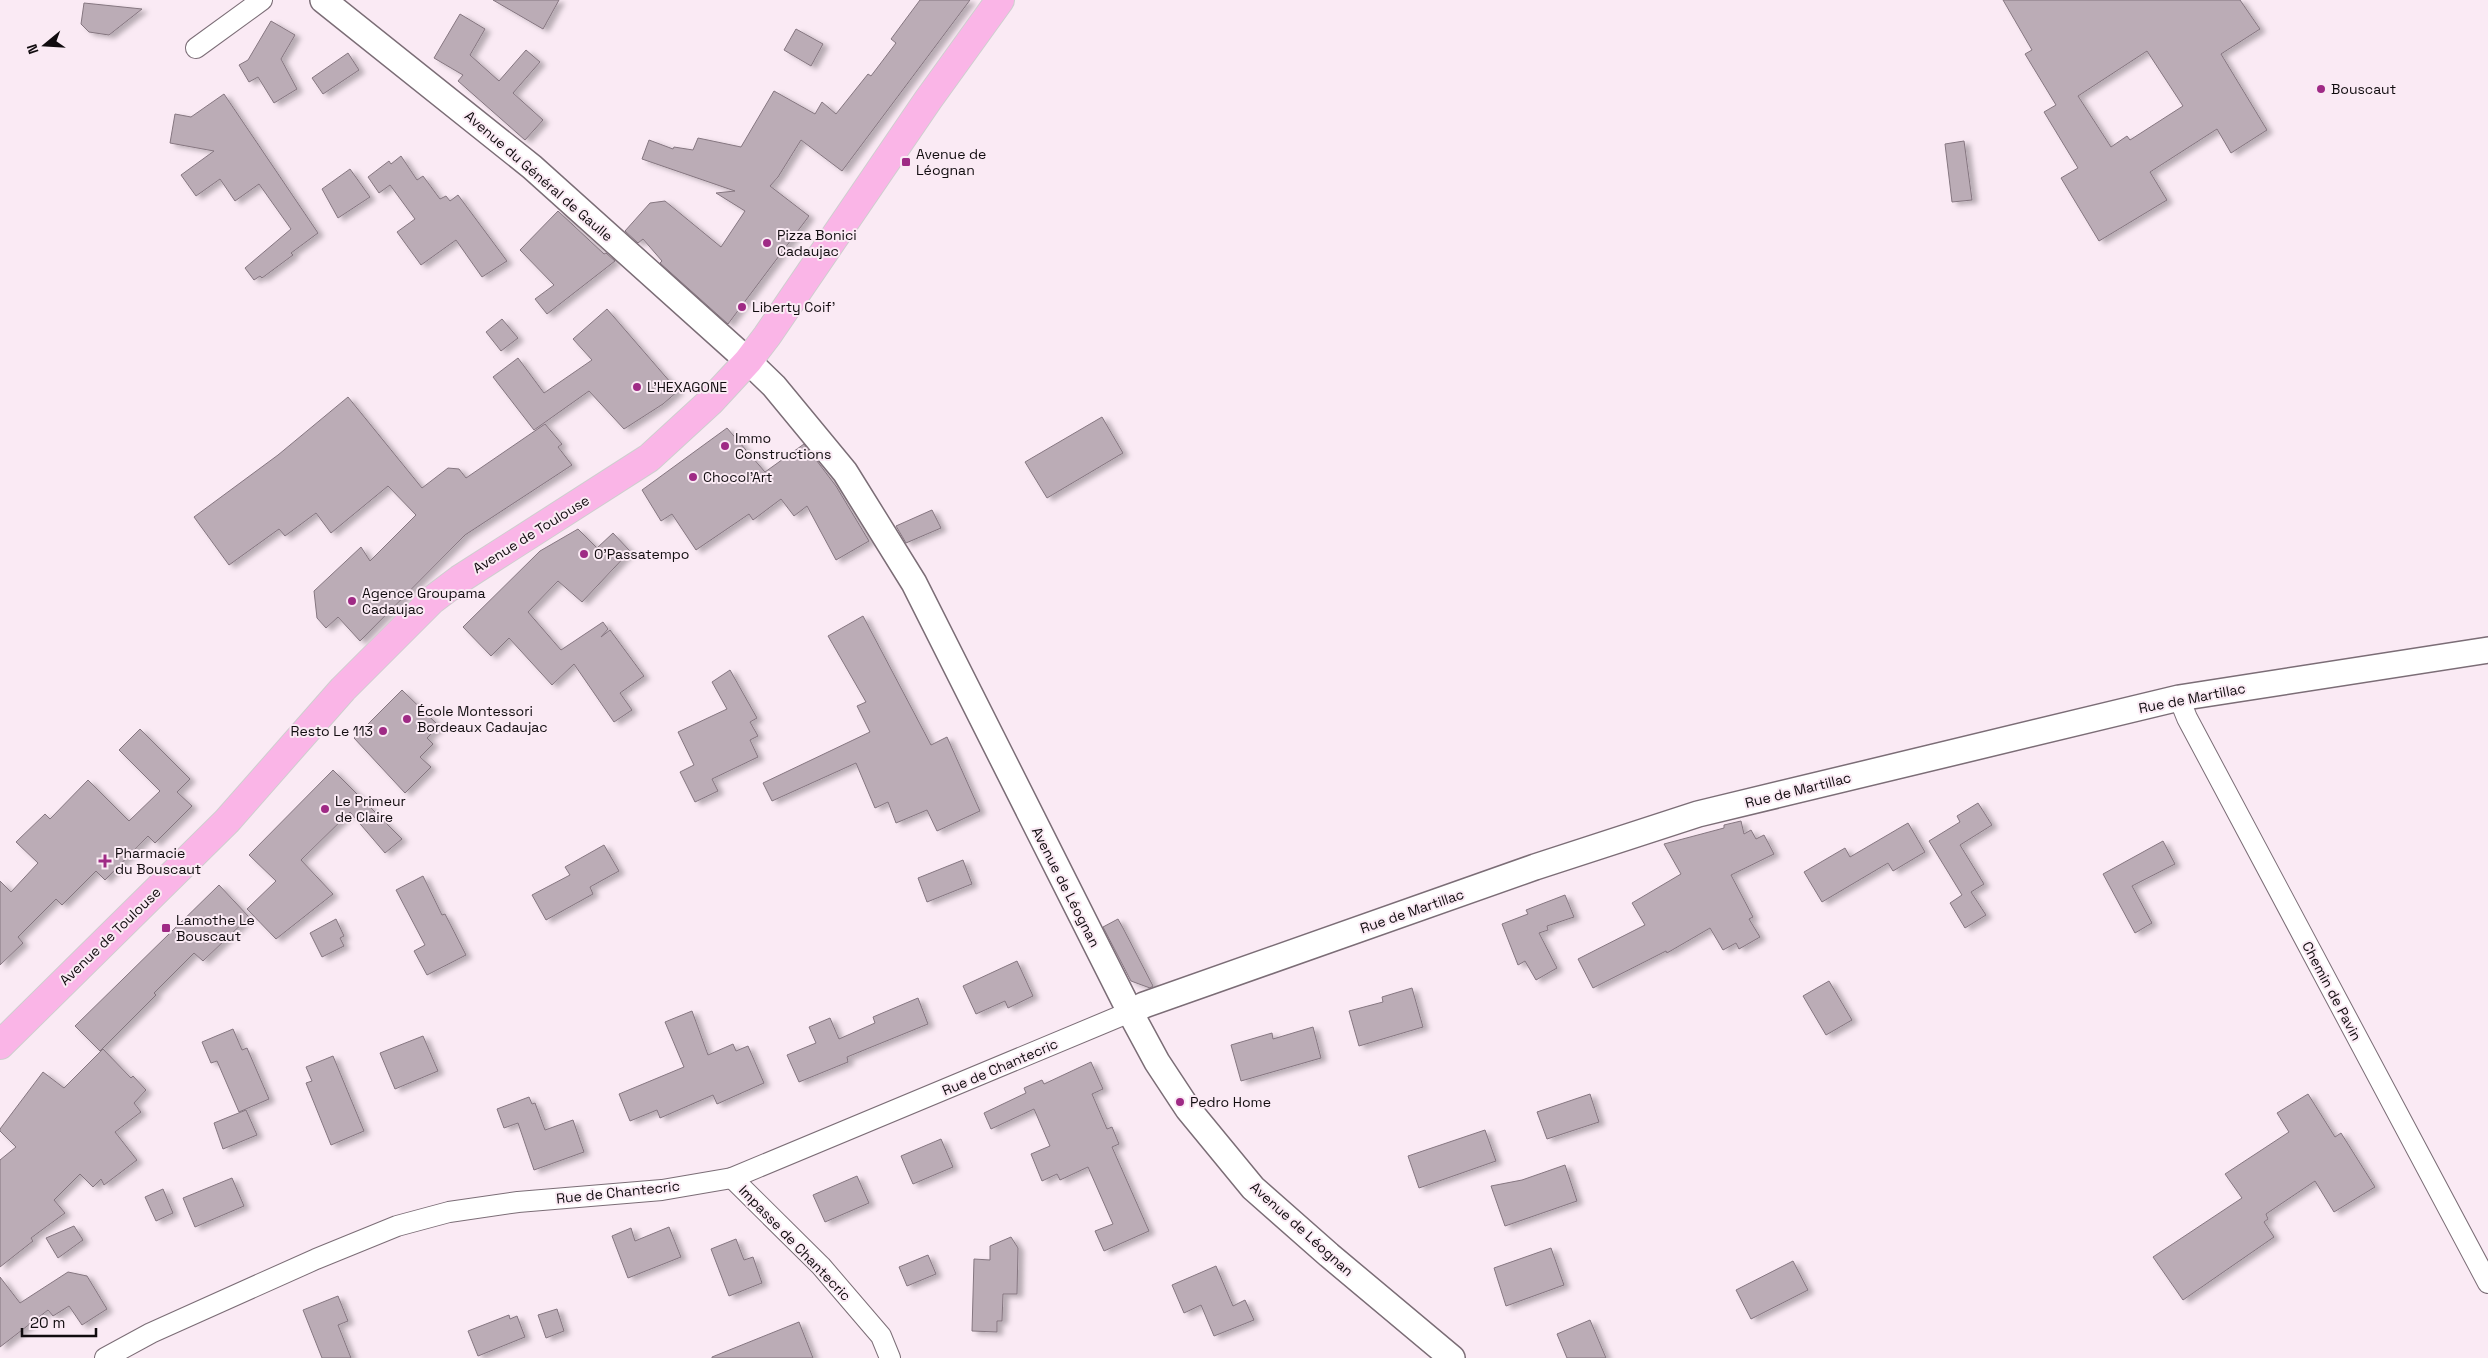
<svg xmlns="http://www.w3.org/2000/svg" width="2488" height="1358" font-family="'Space Grotesk',sans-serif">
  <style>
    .building { fill: #bbacb6; stroke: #857680; fill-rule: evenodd; filter: url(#shadow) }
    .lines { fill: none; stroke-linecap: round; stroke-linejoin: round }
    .minor-casing { stroke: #7b6d76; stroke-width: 22 }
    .tertiary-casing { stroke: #7b6d76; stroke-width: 28 }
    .primary-casing { stroke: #cfcecf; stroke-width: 30 }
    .minor { stroke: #fff; stroke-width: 20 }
    .tertiary { stroke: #fff; stroke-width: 25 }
    .primary { stroke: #fab5e7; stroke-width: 28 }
    .poi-dot { fill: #9f2a85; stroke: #faeaf4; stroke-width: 2 }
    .labels { text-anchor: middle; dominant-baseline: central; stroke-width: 4; stroke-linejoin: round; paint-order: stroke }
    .poi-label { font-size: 14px; fill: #110c0f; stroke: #faeaf4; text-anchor: start }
    .street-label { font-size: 14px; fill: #110c0f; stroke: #faeaf4 }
  </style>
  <defs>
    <filter id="shadow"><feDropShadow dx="5.5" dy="3" stdDeviation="2.5" flood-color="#0004"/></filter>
  </defs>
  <rect width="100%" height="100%" fill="#faeaf4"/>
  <g class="building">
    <polygon points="493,0 559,0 543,29"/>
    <polygon points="920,0 970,0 842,171 801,140 778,177 770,186 809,216 728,324 660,263 662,261 643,239 638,243 625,231 650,203 665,201 721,247 745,211 716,193 735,191 642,159 649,140 673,149 674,147 693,150 698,138 741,147 774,91 815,114 822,102 836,114 868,74 871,76 896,43 891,39"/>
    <path d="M2003,0H2240L2260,29L2221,54L2267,130L2231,153L2217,129L2150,172L2167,200L2099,241L2061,178L2078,168L2044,112L2056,105L2025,54L2032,50ZM2147,51L2183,106L2130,140L2127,136L2111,147L2078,96Z"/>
    <polygon points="84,3 142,9 109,35 89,32 81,24"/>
    <polygon points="460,14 485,29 470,55 499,81 526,50 540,62 513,93 543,120 525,140 458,81 463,75 434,58"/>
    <polygon points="271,21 295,35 281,59 297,89 274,103 258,77 249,82 239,65 248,60"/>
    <polygon points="796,29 823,44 811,66 784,50"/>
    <polygon points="348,53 359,70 323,94 312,78"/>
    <polygon points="224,94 318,233 291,253 293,255 262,278 260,276 254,280 245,268 291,229 259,184 235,201 220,179 196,196 181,175 214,151 170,143 175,114 191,117"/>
    <polygon points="1964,141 1972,200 1952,202 1945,144"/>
    <polygon points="401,156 417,180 423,176 440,199 446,196 450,201 458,195 507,261 482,277 456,240 421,265 397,232 415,219 390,185 379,193 368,177 389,161 391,164"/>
    <polygon points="350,169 370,197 338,218 322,189"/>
    <polygon points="558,211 604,254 606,253 615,261 547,314 535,299 554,285 520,250"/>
    <polygon points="607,309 678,391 663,404 624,429 589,391 534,430 493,377 518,358 544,393 592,360 573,339"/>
    <polygon points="502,319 518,338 501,351 486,332"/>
    <polygon points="348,397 422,488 448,468 459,469 466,478 545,424 562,444 558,447 572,465 465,535 360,641 338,617 326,628 317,618 314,591 361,547 370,561 416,515 388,486 331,533 316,513 285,536 279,529 229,565 194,517 278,455"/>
    <polygon points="1102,417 1123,453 1047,498 1025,462"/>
    <polygon points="727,428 765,472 804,444 836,486 869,541 836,560 807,506 794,516 781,499 753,520 749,514 696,550 672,514 661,521 642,490"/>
    <polygon points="932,510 941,528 906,543 896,526"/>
    <polygon points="578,529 597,548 613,533 630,551 582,602 558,581 528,612 561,650 603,622 608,629 601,637 610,630 644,676 620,693 632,710 614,722 574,664 552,685 509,638 491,656 463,627 540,551"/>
    <polygon points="863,616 931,745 947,737 980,811 937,831 927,810 896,823 888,802 875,808 856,763 772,801 763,783 870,732 857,706 866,702 828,636"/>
    <polygon points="730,670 757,718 750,722 758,736 750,740 758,757 712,779 718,791 695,802 680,772 694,765 678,732 727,709 712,682"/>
    <polygon points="402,690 439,726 427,738 433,744 420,757 431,767 405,793 354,738"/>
    <polygon points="140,729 190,779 177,792 192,806 155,843 148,836 105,880 96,871 62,905 56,899 18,937 23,943 0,965 0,881 11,892 38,863 16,842 45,814 50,819 88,780 129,821 160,791 119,750"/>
    <polygon points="333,770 402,839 385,853 350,812 301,860 333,894 276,939 247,909 276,881 249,855"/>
    <polygon points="1978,803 1992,825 1960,845 1984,884 1971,892 1986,915 1965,928 1950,903 1962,895 1929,841 1960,822 1957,816"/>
    <polygon points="1741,821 1744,834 1751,830 1756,839 1764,835 1774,854 1731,875 1753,917 1749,919 1760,937 1739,949 1736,943 1723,950 1710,928 1667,953 1666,951 1593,988 1578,959 1645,925 1632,903 1681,874 1664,844 1724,828 1724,825"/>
    <polygon points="1908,823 1925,852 1893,871 1888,863 1822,902 1804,872 1845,848 1850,857"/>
    <polygon points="2163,841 2175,864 2132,886 2152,923 2135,933 2103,874"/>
    <polygon points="604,845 619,871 590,887 593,894 546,920 532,895 570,875 565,867"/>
    <polygon points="963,860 972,884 927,902 918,878"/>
    <polygon points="423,876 442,915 445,914 466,955 427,975 414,951 425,945 396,890"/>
    <polygon points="219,885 249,917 203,961 194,953 154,993 156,995 100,1051 75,1026"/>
    <polygon points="1565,895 1574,917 1547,926 1548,930 1539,933 1557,968 1536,980 1525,961 1518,965 1502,924 1528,914 1526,910"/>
    <polygon points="336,919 344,936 340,938 344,946 322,957 310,933"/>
    <polygon points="1118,919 1123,928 1153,986 1150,988 1131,981 1103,927"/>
    <polygon points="1017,961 1033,996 1008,1008 1005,1001 976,1014 963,986"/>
    <polygon points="1829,981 1852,1020 1826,1035 1803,996"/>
    <polygon points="1412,988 1423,1027 1359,1046 1349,1011 1383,1002 1382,997"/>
    <polygon points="918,998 928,1024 847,1057 848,1062 799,1082 787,1055 816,1043 809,1027 830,1018 839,1039 875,1023 873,1017"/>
    <polygon points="692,1011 708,1055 733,1044 736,1051 748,1046 764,1083 717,1104 713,1095 660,1118 657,1110 630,1121 619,1094 684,1067 665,1022"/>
    <polygon points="1313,1027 1321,1058 1241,1081 1231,1045 1272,1033 1273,1039"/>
    <polygon points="233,1029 242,1050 247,1048 269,1099 239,1112 217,1061 211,1063 202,1042"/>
    <polygon points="423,1036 438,1071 395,1089 380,1053"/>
    <polygon points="103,1049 131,1078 133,1076 146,1090 134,1103 141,1112 115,1132 137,1160 104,1185 101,1179 93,1187 80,1174 54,1200 65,1213 31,1238 33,1241 0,1267 0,1160 16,1147 0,1131 0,1129 43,1072 64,1088"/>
    <polygon points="333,1056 364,1131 331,1145 306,1083 312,1081 306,1067"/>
    <polygon points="1091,1062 1103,1089 1092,1094 1107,1129 1112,1127 1119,1144 1112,1147 1149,1231 1104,1251 1095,1231 1113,1224 1088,1167 1060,1180 1057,1174 1042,1181 1031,1154 1050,1146 1034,1109 991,1129 984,1113 1026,1093 1024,1088 1042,1080 1044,1084"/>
    <polygon points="1590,1094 1599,1122 1547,1139 1537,1112"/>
    <polygon points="2308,1094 2335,1137 2341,1133 2375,1187 2334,1212 2315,1181 2266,1214 2268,1219 2264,1222 2274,1237 2183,1300 2153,1257 2242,1198 2225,1174 2289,1132 2277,1113"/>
    <polygon points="529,1097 532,1104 535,1103 545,1130 573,1120 584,1152 534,1170 518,1123 504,1128 497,1109"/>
    <polygon points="246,1110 257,1135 223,1149 214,1123"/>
    <polygon points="1485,1130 1496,1161 1419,1188 1408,1156"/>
    <polygon points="941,1139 953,1167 913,1184 901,1156"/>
    <polygon points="1565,1165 1577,1201 1505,1226 1491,1186 1522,1180"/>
    <polygon points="857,1176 869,1203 825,1222 813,1195"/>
    <polygon points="232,1178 244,1206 195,1227 183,1198"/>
    <polygon points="163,1189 173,1213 156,1221 145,1197"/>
    <polygon points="74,1226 83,1240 58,1258 46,1238"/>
    <polygon points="669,1227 681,1257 628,1278 612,1236 631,1228 635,1241"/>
    <polygon points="1011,1237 1018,1248 1017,1294 1003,1294 1002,1321 997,1321 997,1332 972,1331 974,1259 990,1260 990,1246"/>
    <polygon points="736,1239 744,1260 753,1257 762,1283 729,1296 711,1249"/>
    <polygon points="1551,1248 1564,1285 1506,1306 1494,1268"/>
    <polygon points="928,1255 936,1274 907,1286 899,1267"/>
    <polygon points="1793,1261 1808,1290 1751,1319 1736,1290"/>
    <polygon points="1216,1266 1233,1306 1245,1300 1254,1320 1214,1336 1201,1305 1184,1313 1172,1285"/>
    <polygon points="68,1272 87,1276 107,1309 82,1325 69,1306 53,1316 48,1310 0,1347 0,1277 20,1303"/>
    <polygon points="338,1296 348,1321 338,1325 351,1358 322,1358 303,1310"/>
    <polygon points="557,1309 564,1331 546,1338 538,1315"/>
    <polygon points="509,1315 510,1319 517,1316 525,1337 478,1356 468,1331"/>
    <polygon points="1590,1320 1606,1358 1567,1358 1557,1334"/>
    <polygon points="799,1322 813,1358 712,1358 712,1357"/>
  </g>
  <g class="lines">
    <g class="minor-casing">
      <g id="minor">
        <polyline points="196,48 262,0"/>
        <polyline points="2179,698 2187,718 2488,1283"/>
        <polyline points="732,1178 821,1266 881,1336 890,1358"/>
        <polyline points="105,1358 151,1333 316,1259 397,1226 449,1212 518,1202 662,1190 732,1178 1130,1012"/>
      </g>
    </g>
    <g class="tertiary-casing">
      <g id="tertiary">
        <polyline points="323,0 532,167 748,361 774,386 845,472 914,583 1130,1012 1157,1062 1188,1109 1253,1188 1329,1255 1452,1358"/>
        <polyline points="1130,1012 1144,1005 1535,867 1698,814 2179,698 2488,650"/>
      </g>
    </g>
    <g class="primary-casing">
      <polyline id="primary" points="0,1045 227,821 343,689 432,600 460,579 649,458 710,402 748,361 767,336 928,100 1000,0"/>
    </g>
    <use href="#minor" class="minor"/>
    <use href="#tertiary" class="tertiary"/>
    <use href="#primary" class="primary"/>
  </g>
  <g class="poi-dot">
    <circle cx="2321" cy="89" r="5"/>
    <rect x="901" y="157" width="10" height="10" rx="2.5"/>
    <circle cx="767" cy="243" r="5"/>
    <circle cx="742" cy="307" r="5"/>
    <circle cx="637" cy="387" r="5"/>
    <circle cx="725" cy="446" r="5"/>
    <circle cx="693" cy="477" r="5"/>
    <circle cx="584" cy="554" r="5"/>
    <circle cx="352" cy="601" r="5"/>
    <circle cx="407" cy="719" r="5"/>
    <circle cx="383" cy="731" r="5"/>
    <circle cx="325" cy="809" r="5"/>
    <path d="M102.5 853.5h5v5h5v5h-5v5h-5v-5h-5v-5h5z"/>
    <rect x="161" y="923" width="10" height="10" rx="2.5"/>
    <circle cx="1180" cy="1102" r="5"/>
  </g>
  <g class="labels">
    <g class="poi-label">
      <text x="2331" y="89">Bouscaut</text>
      <text x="916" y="154">Avenue de<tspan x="916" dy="16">Léognan</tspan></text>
      <text x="777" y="235">Pizza Bonici<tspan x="777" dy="16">Cadaujac</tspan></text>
      <text x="752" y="307">Liberty Coif'</text>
      <text x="647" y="387">L'HEXAGONE</text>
      <text x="735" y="438">Immo<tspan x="735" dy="16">Constructions</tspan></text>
      <text x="703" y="477">Chocol'Art</text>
      <text x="594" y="554">O'Passatempo</text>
      <text x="362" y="593">Agence Groupama<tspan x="362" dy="16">Cadaujac</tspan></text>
      <text x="417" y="711">École Montessori<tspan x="417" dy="16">Bordeaux Cadaujac</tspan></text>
      <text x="373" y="731" text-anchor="end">Resto Le 113</text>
      <text x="335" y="801">Le Primeur<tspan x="335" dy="16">de Claire</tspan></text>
      <text x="115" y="853">Pharmacie<tspan x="115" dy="16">du Bouscaut</tspan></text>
      <text x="176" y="920">Lamothe Le<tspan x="176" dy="16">Bouscaut</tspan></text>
      <text x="1190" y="1102">Pedro Home</text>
    </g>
    <g class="street-label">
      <text transform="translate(539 176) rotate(41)">Avenue du Général de Gaulle</text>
      <text transform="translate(531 534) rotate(-32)">Avenue de Toulouse</text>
      <text transform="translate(2192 698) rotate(-11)">Rue de Martillac</text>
      <text transform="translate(1798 790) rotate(-14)">Rue de Martillac</text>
      <text transform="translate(1066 887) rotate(63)">Avenue de Léognan</text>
      <text transform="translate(1412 911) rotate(-19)">Rue de Martillac</text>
      <text transform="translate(110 936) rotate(-44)">Avenue de Toulouse</text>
      <text transform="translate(2332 991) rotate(62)">Chemin de Pavin</text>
      <text transform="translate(1000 1067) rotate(-23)">Rue de Chantecric</text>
      <text transform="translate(618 1192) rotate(-6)">Rue de Chantecric</text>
      <text transform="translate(1302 1229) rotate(42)">Avenue de Léognan</text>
      <text transform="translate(795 1243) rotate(46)">Impasse de Chantecric</text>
    </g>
  </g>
  <g transform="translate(45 45) rotate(252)" stroke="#faeaf4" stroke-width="4" paint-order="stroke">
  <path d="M0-4L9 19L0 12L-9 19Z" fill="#110c0f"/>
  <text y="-8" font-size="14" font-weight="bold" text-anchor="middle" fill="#110c0f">N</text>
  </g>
  <path d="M22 1328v8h74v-8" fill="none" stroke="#110c0f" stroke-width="2.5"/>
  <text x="30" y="1328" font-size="15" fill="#110c0f" stroke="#faeaf4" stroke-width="4" paint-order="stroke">20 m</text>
</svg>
